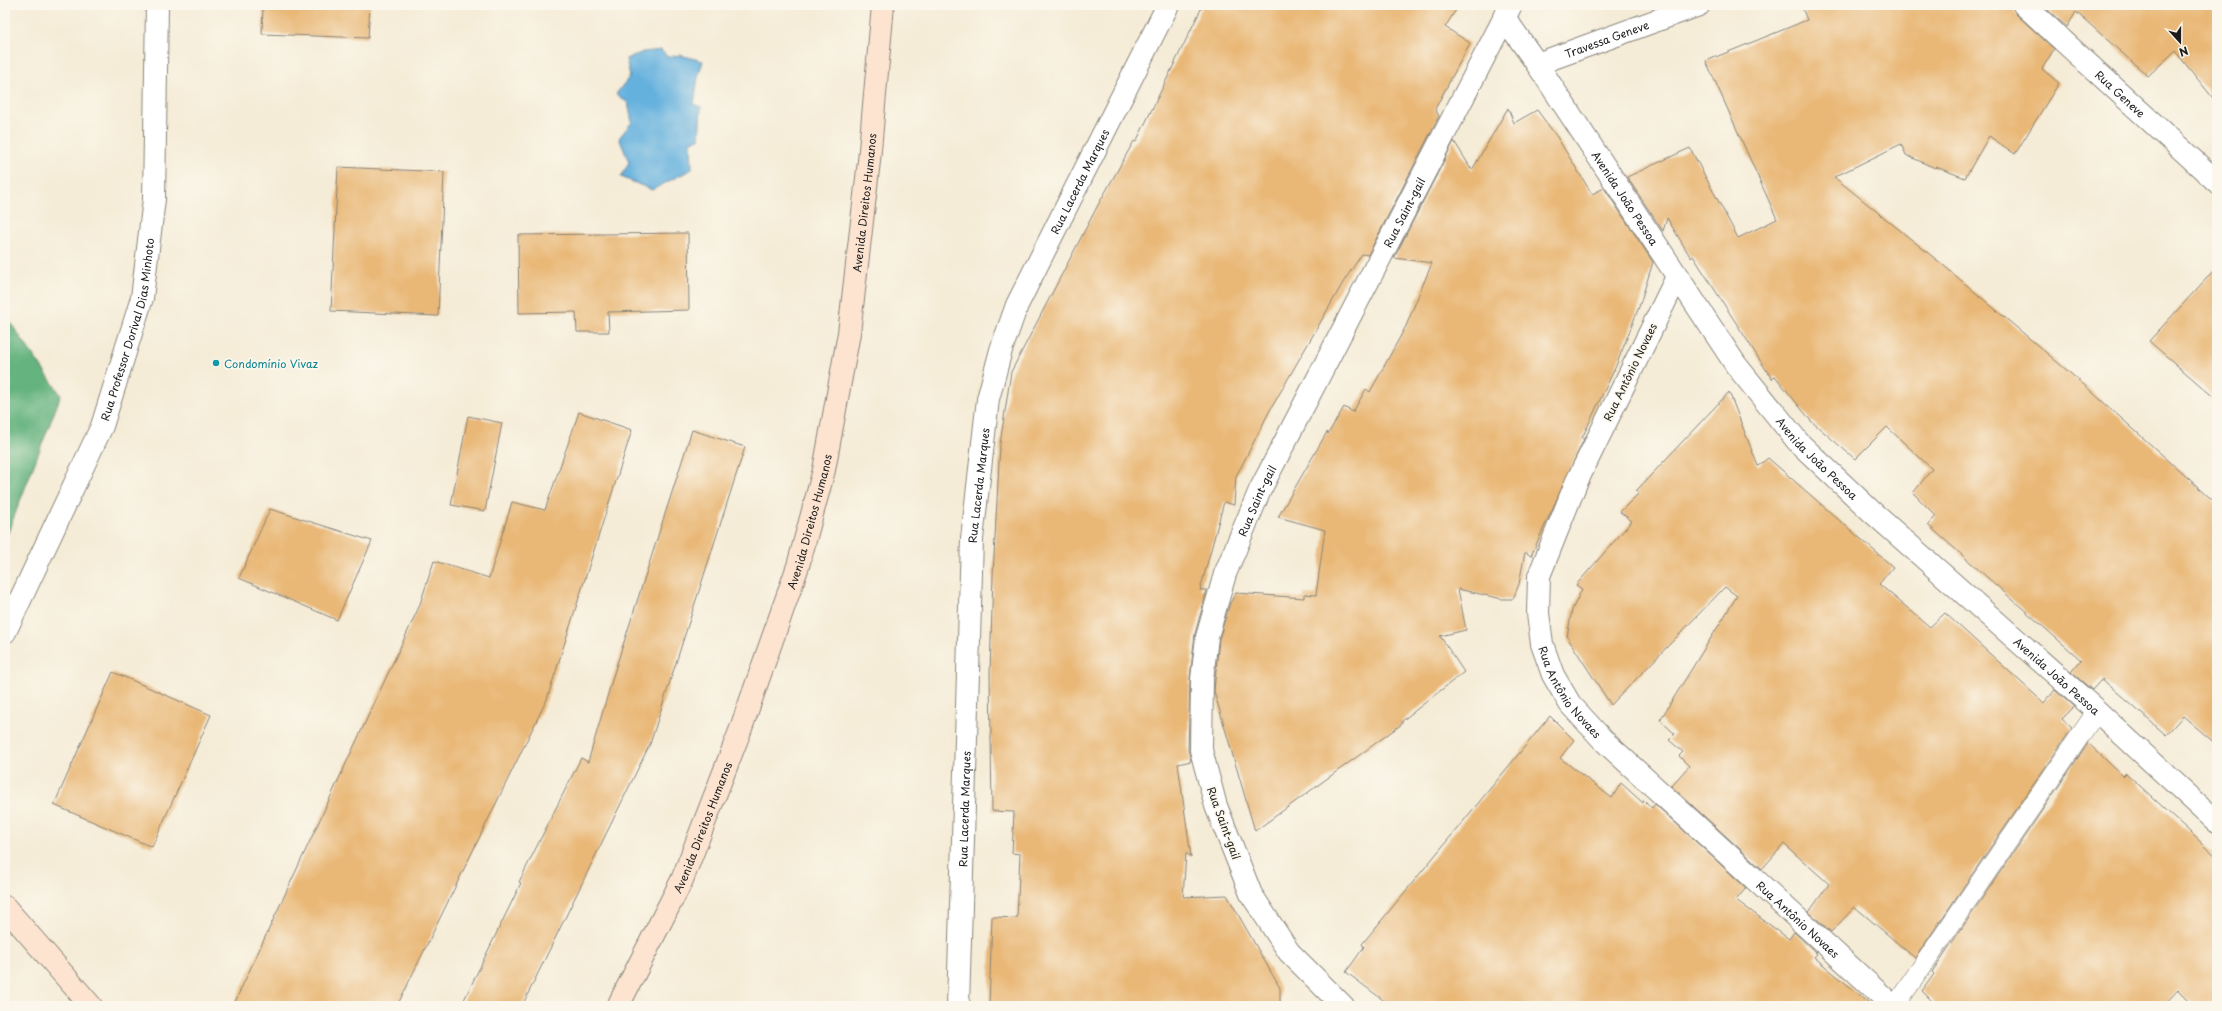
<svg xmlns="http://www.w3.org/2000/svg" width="2222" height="1011" font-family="'Playpen Sans',sans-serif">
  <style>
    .forest { fill: #65b37e; stroke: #40684d }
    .water { fill: #65b1de; stroke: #40667d }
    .building { fill: #e9b877 }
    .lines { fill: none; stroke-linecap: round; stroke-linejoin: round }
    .lane-casing { stroke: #88847a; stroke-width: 20 }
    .street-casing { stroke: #88847a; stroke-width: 24 }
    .secondary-casing { stroke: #88847a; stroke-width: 24 }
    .lane { stroke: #fff; stroke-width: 19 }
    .street { stroke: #fff; stroke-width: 22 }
    .secondary { stroke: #fde4d1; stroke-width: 22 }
    .culture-dot { fill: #0f9aa8; stroke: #fbf7ec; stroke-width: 1.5 }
    .labels { text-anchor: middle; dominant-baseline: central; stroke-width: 3.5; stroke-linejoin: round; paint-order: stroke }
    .street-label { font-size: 11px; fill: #1c1c1c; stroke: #fbf7ec }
    .culture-label { font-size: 11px; fill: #0d838f; stroke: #fbf7ec; text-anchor: start }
  </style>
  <rect width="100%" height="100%" fill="#fbf7ec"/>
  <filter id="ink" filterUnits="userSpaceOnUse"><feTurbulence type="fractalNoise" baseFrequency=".025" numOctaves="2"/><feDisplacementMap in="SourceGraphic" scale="8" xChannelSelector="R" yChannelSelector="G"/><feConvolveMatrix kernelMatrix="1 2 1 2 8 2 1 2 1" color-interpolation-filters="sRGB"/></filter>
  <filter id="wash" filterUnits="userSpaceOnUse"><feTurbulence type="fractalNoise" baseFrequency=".012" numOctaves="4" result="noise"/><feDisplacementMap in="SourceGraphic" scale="16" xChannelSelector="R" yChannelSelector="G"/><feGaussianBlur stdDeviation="0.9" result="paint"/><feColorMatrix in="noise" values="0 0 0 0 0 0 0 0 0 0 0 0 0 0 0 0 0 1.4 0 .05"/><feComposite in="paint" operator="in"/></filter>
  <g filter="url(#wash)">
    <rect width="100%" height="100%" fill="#f5ecd7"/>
    <polygon class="forest" points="5,315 61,395 5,540"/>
    <polygon class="water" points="661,50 668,57 680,55 703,61 698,77 694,104 701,107 699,139 691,141 692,169 652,190 621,177 629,162 619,138 632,122 628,103 616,94 630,76 626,59 643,52"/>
    <g id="blocks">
      <g class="building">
        <polygon points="263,5 370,5 368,38 262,34"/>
        <polygon points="1203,5 1459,5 1445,27 1470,43 1435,109 1439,116 1368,255 1362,254 1344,281 1269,412 1242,465 1236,476 1234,505 1224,502 1200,590 1207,590 1195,634 1190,678 1188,750 1191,761 1178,764 1191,857 1186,853 1183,897 1227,895 1280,988 1280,1006 989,1006 992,917 1017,918 1020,854 1012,853 1014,812 992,811 990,673 993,575 1000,444 1011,372 1098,205 1134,141 1136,142"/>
        <polygon points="1801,5 2012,5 2016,14 2054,49 2042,69 2059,83 2015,154 1989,136 1965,178 1936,167 1935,168 1906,155 1901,144 1834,177 1943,265 2083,384 2217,504 2217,745 2183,716 2166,735 2102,679 2092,690 2071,672 2081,660 1928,525 1936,516 1913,493 1932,469 1887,427 1855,459 1811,421 1775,376 1772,379 1693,256 1691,258 1667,218 1663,231 1627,177 1690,148 1738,238 1777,219 1706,61 1807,20"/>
        <polygon points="2042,5 2217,5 2217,103 2175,51 2148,76 2076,12 2067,27"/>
        <polygon points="1508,108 1514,123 1537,110 1557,137 1592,194 1604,188 1653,262 1639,307 1616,366 1582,438 1584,439 1531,556 1525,552 1519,584 1513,599 1502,599 1458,589 1466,630 1440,636 1464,672 1402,721 1402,724 1255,831 1214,691 1219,639 1230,603 1236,593 1304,598 1304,594 1316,595 1325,530 1278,517 1327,432 1328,434 1344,407 1353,412 1366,389 1370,392 1406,326 1432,263 1394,258 1454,141 1472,170"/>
        <polygon points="338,167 444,172 438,316 331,311"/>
        <polygon points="688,233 689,310 608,312 609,332 577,332 576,312 519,313 518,235"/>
        <polygon points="2217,267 2217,400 2149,341"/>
        <polygon points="1729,392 1758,466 1768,458 1893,567 1879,584 1930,627 1945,613 2044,703 2055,690 2074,707 2062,719 2072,728 1915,958 1855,907 1831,932 1809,912 1829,884 1784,844 1762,869 1671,786 1689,766 1679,756 1683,752 1669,740 1675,734 1660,720 1737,596 1725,587 1611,705 1567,637 1572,610 1582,589 1576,585 1632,521 1620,512 1639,493 1636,491"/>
        <polygon points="579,412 632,430 547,699 397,1006 233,1006 419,607 434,561 489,578 512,502 545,510"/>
        <polygon points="468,416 502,423 485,511 451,505"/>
        <polygon points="692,430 745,447 650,744 522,1006 461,1006 521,883 519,882 581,758 588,762 615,670"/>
        <polygon points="270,509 372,541 337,620 239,578"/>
        <polygon points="113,672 211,715 152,847 54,805"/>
        <polygon points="1550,716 1574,740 1560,758 1612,798 1621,783 1643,803 1644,800 1652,808 1655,804 1746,888 1736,900 1789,939 1794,932 1814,951 1817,954 1814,957 1873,1006 1391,1006 1346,972 1364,947 1362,944"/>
        <polygon points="2088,743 2123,776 2126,773 2217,857 2217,1006 2194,1006 2178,990 2163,1006 1937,1006 1922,991 1934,974 1932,972"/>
      </g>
    </g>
  </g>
  <g filter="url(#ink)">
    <use href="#blocks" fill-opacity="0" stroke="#88847a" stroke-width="1"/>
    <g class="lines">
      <g class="lane-casing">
        <polyline id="lane" points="1895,1006 2097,711"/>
      </g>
      <g class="street-casing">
        <g id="street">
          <path id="s1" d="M2024,5L2217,182"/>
          <path id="s2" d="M1504,17L1537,64L1736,365L1799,443L1872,512L2097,711L2217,822"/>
          <path id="s3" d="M1537,64L1699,5"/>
          <path id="s4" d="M1677,277L1576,483L1539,576L1538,613L1542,644L1553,675L1570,704L1604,741L1893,1006"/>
          <path id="s5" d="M5,632L102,426L142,298L154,199L157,5"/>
          <path id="s6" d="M958,1006L972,539L988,399L1001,350L1017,305L1168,5"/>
          <path id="s7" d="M1343,1006L1289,952L1251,894L1216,806L1201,750L1202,679L1207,637L1225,574L1260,490L1511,5"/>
        </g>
      </g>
      <g class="secondary-casing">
        <g id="secondary">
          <polyline points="5,907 91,1006"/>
          <path id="s8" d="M618,1006L682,880L740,731L798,566L824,470L849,333L869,161L883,5"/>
        </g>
      </g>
      <use href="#lane" class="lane"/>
      <use href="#street" class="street"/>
      <use href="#secondary" class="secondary"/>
    </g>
  </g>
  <circle class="culture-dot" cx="216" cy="363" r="4"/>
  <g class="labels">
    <g class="street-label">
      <text stroke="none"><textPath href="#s3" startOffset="74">Travessa Geneve</textPath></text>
      <text stroke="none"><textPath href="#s1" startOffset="131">Rua Geneve</textPath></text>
      <text stroke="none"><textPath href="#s6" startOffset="845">Rua Lacerda Marques</textPath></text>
      <text stroke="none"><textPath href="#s2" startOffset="218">Avenida João Pessoa</textPath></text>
      <text stroke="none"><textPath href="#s8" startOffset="846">Avenida Direitos Humanos</textPath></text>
      <text stroke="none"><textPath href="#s7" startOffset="881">Rua Saint-gail</textPath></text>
      <text stroke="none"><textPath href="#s5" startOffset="328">Rua Professor Dorival Dias Minhoto</textPath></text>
      <text transform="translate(1630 372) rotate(-64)">Rua Antônio Novaes</text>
      <text stroke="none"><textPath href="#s2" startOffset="542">Avenida João Pessoa</textPath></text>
      <text stroke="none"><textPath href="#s6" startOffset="521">Rua Lacerda Marques</textPath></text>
      <text stroke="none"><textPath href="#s7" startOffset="557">Rua Saint-gail</textPath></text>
      <text stroke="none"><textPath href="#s8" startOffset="522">Avenida Direitos Humanos</textPath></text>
      <text stroke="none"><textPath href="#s2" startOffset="866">Avenida João Pessoa</textPath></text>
      <text stroke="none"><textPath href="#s4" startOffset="454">Rua Antônio Novaes</textPath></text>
      <text stroke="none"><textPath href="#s6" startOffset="197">Rua Lacerda Marques</textPath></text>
      <text transform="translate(1224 823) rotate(70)">Rua Saint-gail</text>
      <text stroke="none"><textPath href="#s8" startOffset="198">Avenida Direitos Humanos</textPath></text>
      <text stroke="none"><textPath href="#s4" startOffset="778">Rua Antônio Novaes</textPath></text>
    </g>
    <g class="culture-label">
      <text x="224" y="363">Condomínio Vivaz</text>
    </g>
  </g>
  <rect width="2222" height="1011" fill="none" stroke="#fbf7ec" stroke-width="20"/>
  <g transform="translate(2180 42) rotate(159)" stroke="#fbf7ec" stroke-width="3" paint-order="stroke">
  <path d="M0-3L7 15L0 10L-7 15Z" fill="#1c1c1c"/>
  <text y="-6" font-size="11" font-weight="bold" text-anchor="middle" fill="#1c1c1c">N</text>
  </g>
</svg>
